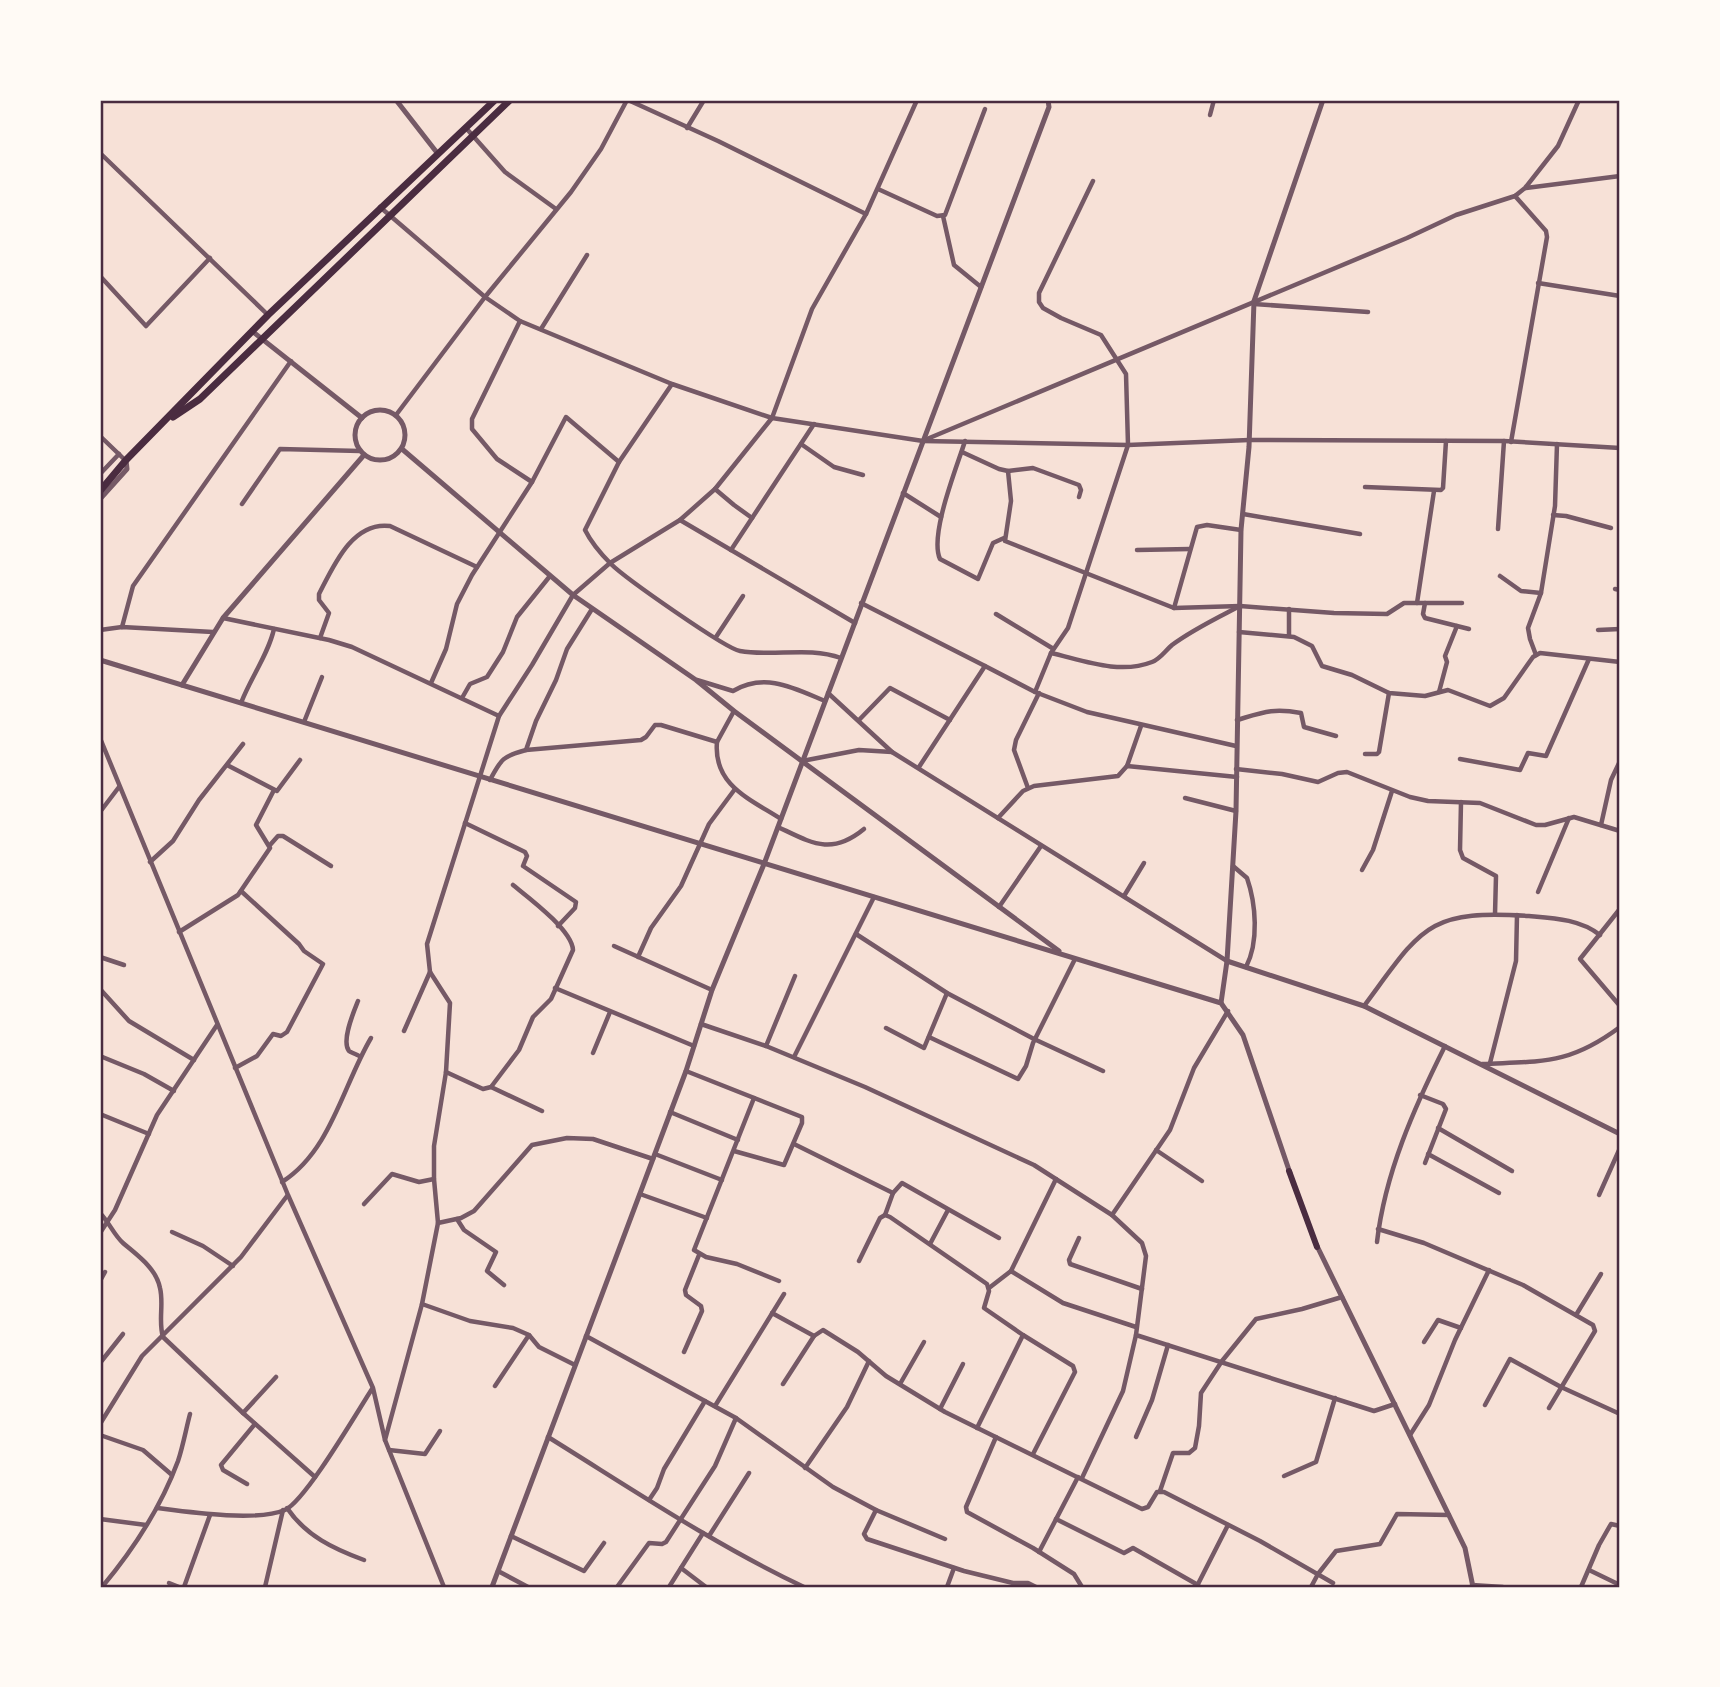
<svg xmlns="http://www.w3.org/2000/svg" width="1720" height="1687" font-family="'DM Sans',sans-serif">
  <style>
    .lines { fill: none; stroke-linecap: round; stroke-linejoin: round }
    .minor { stroke: #755966; stroke-width: 4.5 }
    .tertiary { stroke: #755966; stroke-width: 5 }
    .secondary { stroke: #4a2c40; stroke-width: 6 }
    .primary { stroke: #4a2c40; stroke-width: 7 }
    .neatline { fill: none; stroke: #4a2c40; stroke-width: 2.5 }
  </style>
  <rect width="100%" height="100%" fill="#f7e1d7"/>
  <g class="lines">
    <g class="minor">
      <polyline points="628,100 718,141 866,214"/>
      <polyline points="1210,115 1214,100"/>
      <polyline points="466,128 505,172 556,209"/>
      <polyline points="687,128 704,100"/>
      <polyline points="100,153 268,315"/>
      <polyline points="1526,188 1620,176"/>
      <polyline points="878,189 937,216 945,215 985,109"/>
      <polyline points="380,207 485,297 520,321 672,384 772,418 923,441 1128,445 1249,440 1504,441 1620,448"/>
      <polyline points="943,216 954,265 981,287"/>
      <polyline points="100,276 146,326 210,258"/>
      <polyline points="1538,283 1620,296"/>
      <polyline points="1254,304 1368,312"/>
      <polyline points="520,321 472,419 472,429 497,459 532,482 566,417 619,462 672,384"/>
      <polyline points="541,329 587,255"/>
      <polyline points="396,415 485,297 571,192 601,149 627,100"/>
      <polyline points="100,436 125,460"/>
      <polyline points="927,439 1407,238 1456,215 1515,196 1525,188 1558,146 1579,100"/>
      <path d="M965,441C957,467 929,535 940,559L978,579L993,543L1004,538"/>
      <polyline points="1511,442 1547,237 1546,231 1515,196"/>
      <polyline points="801,444 834,467 863,475"/>
      <polyline points="962,452 999,469 1008,471 1033,468 1079,485 1081,490 1079,497"/>
      <path d="M619,462L585,530C591,542 602,555 611,564C625,578 726,649 740,651C774,657 808,646 841,658"/>
      <polyline points="1008,471 1011,501 1005,541 1174,608 1240,606 1334,613 1387,614 1404,603 1462,603"/>
      <polyline points="100,474 119,454"/>
      <polyline points="1365,487 1441,490 1443,488 1446,441"/>
      <polyline points="715,489 734,505 752,518"/>
      <polyline points="903,493 941,517"/>
      <polyline points="242,504 280,449 360,451"/>
      <polyline points="1243,514 1360,534"/>
      <polyline points="1553,515 1566,516 1611,528"/>
      <polyline points="680,520 855,623"/>
      <polyline points="1498,529 1504,441"/>
      <polyline points="731,550 814,424"/>
      <polyline points="1137,550 1190,549"/>
      <polyline points="1500,576 1521,591 1541,593"/>
      <polyline points="1615,589 1620,590"/>
      <polyline points="861,603 985,666"/>
      <polyline points="1417,603 1434,491"/>
      <polyline points="1425,603 1423,614 1425,618 1469,629"/>
      <polyline points="1174,608 1197,527 1207,525 1241,530"/>
      <polyline points="996,614 1052,648"/>
      <polyline points="223,618 329,640 352,647 499,716"/>
      <polyline points="122,627 133,586 291,361"/>
      <polyline points="100,630 122,627 213,632"/>
      <polyline points="1598,630 1620,629"/>
      <polyline points="1239,632 1294,637 1312,646 1322,666 1352,675 1389,693 1425,696 1448,690 1490,706 1504,698 1533,657 1540,653 1620,662"/>
      <polyline points="1289,635 1289,609"/>
      <polyline points="716,637 743,596"/>
      <path d="M320,638L329,613L319,600V594C333,567 352,521 390,526L477,567"/>
      <polyline points="1051,653 1068,628 1128,445 1126,374 1101,335 1061,318 1043,308 1039,302 1039,293 1093,181"/>
      <polyline points="1536,655 1530,639 1528,628 1541,593 1555,506 1557,444"/>
      <path d="M697,680L733,691C765,672 794,688 825,701"/>
      <polyline points="431,683 446,649 457,604 472,575 532,482"/>
      <path d="M1035,692L1051,653C1082,660 1119,675 1152,662C1160,659 1165,651 1172,645C1192,630 1215,619 1238,607"/>
      <polyline points="1439,692 1447,662 1445,656 1457,626"/>
      <polyline points="828,693 892,752"/>
      <polyline points="462,698 470,684 487,677 503,652 517,617 550,576"/>
      <path d="M241,703C251,677 268,655 274,629"/>
      <polyline points="859,720 890,688 950,720"/>
      <path d="M1237,720C1264,712 1273,708 1301,713L1304,727L1336,736"/>
      <polyline points="304,722 322,677"/>
      <polyline points="100,738 288,1195 373,1388 385,1440 444,1587"/>
      <polyline points="717,742 734,711"/>
      <polyline points="526,750 536,721 556,680 567,649 592,609"/>
      <polyline points="1365,754 1377,754 1379,752 1389,693"/>
      <polyline points="1460,759 1520,770 1528,753 1546,756 1589,659"/>
      <polyline points="802,761 859,750 892,752 1227,961"/>
      <polyline points="227,765 277,791 300,760"/>
      <polyline points="1127,766 1141,726"/>
      <polyline points="919,767 985,666 1035,692 1087,712 1236,746"/>
      <polyline points="1236,769 1282,774 1318,782 1338,773 1347,772 1410,797 1428,801 1480,803 1536,825 1545,825 1574,817 1620,831"/>
      <path d="M490,780C501,759 503,756 526,750L641,740L646,737L655,725H661L717,742C713,785 750,799 781,819"/>
      <polyline points="1028,788 1014,750 1016,740 1039,693"/>
      <polyline points="1185,798 1236,811"/>
      <polyline points="1461,802 1460,850 1463,858 1496,876 1495,914"/>
      <polyline points="100,812 119,787"/>
      <polyline points="998,818 1023,791 1034,786 1118,776 1127,766 1237,777"/>
      <polyline points="465,823 525,852 527,856 523,866 576,902 575,908 558,926"/>
      <polyline points="1601,825 1611,780 1620,761"/>
      <path d="M778,827C812,843 831,856 864,829"/>
      <polyline points="270,845 278,836 283,836 331,866"/>
      <polyline points="150,862 173,841 199,800 243,744"/>
      <path d="M1233,866L1247,878C1256,904 1259,942 1246,967"/>
      <polyline points="1362,870 1373,850 1392,791"/>
      <polyline points="1538,892 1569,818"/>
      <polyline points="1124,896 1144,863"/>
      <polyline points="999,907 1041,846"/>
      <polyline points="1619,910 1580,959 1620,1006"/>
      <polyline points="179,932 238,895 270,848 256,825 274,790"/>
      <polyline points="856,934 947,993 1034,1039 1103,1071"/>
      <polyline points="614,946 712,990"/>
      <polyline points="100,957 124,965"/>
      <polyline points="638,957 651,928 681,886 709,824 735,789"/>
      <polyline points="555,988 694,1046"/>
      <polyline points="100,989 129,1021 194,1060"/>
      <path d="M358,1001C354,1011 341,1041 349,1051C350,1052 358,1055 359,1056"/>
      <path d="M1364,1006C1422,928 1426,909 1529,916C1553,918 1580,919 1600,935"/>
      <polyline points="701,1024 766,1046 865,1087 1034,1165 1112,1215 1170,1130 1194,1068 1228,1011"/>
      <polyline points="886,1028 924,1048 947,993"/>
      <polyline points="404,1031 430,972"/>
      <polyline points="929,1037 1018,1079 1026,1066 1033,1043 1075,959"/>
      <polyline points="766,1046 795,976"/>
      <polyline points="593,1053 610,1012"/>
      <polyline points="100,1056 144,1074 174,1091"/>
      <polyline points="794,1057 874,897"/>
      <polyline points="1490,1063 1516,961 1517,915"/>
      <path d="M1482,1064C1543,1061 1569,1065 1620,1027"/>
      <polyline points="235,1068 257,1056 273,1034 281,1036 287,1032 323,964 304,951 299,944 241,891"/>
      <polyline points="686,1071 802,1117 802,1123 784,1165 734,1151"/>
      <path d="M446,1072L483,1089L491,1087L519,1050L533,1017L551,999L573,950C572,930 529,898 513,885"/>
      <polyline points="491,1087 542,1111"/>
      <polyline points="1420,1095 1443,1104 1446,1109 1425,1163"/>
      <polyline points="754,1098 694,1250 706,1257 737,1264 779,1281"/>
      <polyline points="670,1112 738,1140"/>
      <polyline points="100,1114 149,1134"/>
      <polyline points="1438,1128 1512,1171"/>
      <polyline points="794,1144 893,1193"/>
      <polyline points="1156,1150 1202,1181"/>
      <polyline points="655,1154 722,1180"/>
      <polyline points="1428,1154 1499,1193"/>
      <path d="M282,1182C331,1151 343,1085 371,1038"/>
      <polyline points="640,1194 707,1218"/>
      <polyline points="1599,1195 1620,1148"/>
      <polyline points="364,1204 392,1174 419,1182 434,1179"/>
      <path d="M100,1213C109,1222 114,1235 123,1243C138,1256 156,1268 160,1288C164,1304 158,1321 163,1337L243,1413L315,1477"/>
      <polyline points="885,1215 893,1193 902,1183 999,1238"/>
      <polyline points="1112,1215 1142,1243 1146,1256 1136,1335 1374,1411 1395,1404"/>
      <polyline points="457,1219 464,1230 496,1252 487,1271 504,1285"/>
      <polyline points="438,1223 461,1218 474,1211 532,1145 567,1138 593,1139 653,1159"/>
      <polyline points="1378,1229 1424,1243 1523,1285 1593,1325 1595,1331 1549,1408"/>
      <polyline points="172,1232 203,1246 233,1266"/>
      <polyline points="100,1233 115,1210 157,1115 217,1025"/>
      <polyline points="1079,1238 1069,1260 1070,1264 1142,1289"/>
      <path d="M1377,1242C1385,1173 1414,1108 1445,1046"/>
      <polyline points="930,1244 948,1210"/>
      <polyline points="859,1261 880,1218 885,1215 890,1217 987,1284 989,1291 984,1308 1023,1335 1073,1366 1075,1372 1033,1454"/>
      <polyline points="1011,1271 1056,1179"/>
      <polyline points="100,1281 105,1272"/>
      <polyline points="989,1288 1011,1271 1063,1303 1136,1327"/>
      <polyline points="422,1304 470,1321 513,1328 529,1335 539,1347 575,1365"/>
      <polyline points="772,1313 814,1336"/>
      <polyline points="1576,1315 1601,1274"/>
      <polyline points="586,1336 736,1418 833,1487 876,1510 945,1539"/>
      <polyline points="1424,1342 1438,1320 1461,1328"/>
      <polyline points="684,1352 702,1311 701,1306 686,1295 685,1290 699,1255"/>
      <polyline points="100,1363 123,1334"/>
      <polyline points="783,1384 814,1336 823,1330 858,1352 886,1376 945,1412 1142,1509 1148,1507 1157,1492 1164,1492 1260,1541 1333,1583"/>
      <polyline points="900,1384 924,1342"/>
      <polyline points="495,1386 529,1335"/>
      <polyline points="1485,1405 1510,1359 1561,1387 1620,1414"/>
      <polyline points="715,1406 784,1294"/>
      <polyline points="940,1409 963,1364"/>
      <polyline points="243,1413 276,1377"/>
      <polyline points="100,1424 142,1356 241,1257 287,1196"/>
      <polyline points="977,1428 1023,1335"/>
      <polyline points="100,1435 143,1450 172,1475"/>
      <polyline points="1410,1435 1429,1405 1455,1340 1489,1270"/>
      <path d="M548,1437C632,1489 715,1545 804,1587"/>
      <polyline points="996,1437 966,1507 967,1512 1033,1548 1074,1574 1082,1587"/>
      <polyline points="1136,1437 1152,1400 1168,1345"/>
      <polyline points="385,1440 422,1304 438,1223 434,1179 434,1146 446,1072 450,1003 430,972 427,944 499,716 532,665 573,595 610,563 680,520 715,489 772,418 812,309 866,214 917,100"/>
      <polyline points="389,1450 425,1454 440,1431"/>
      <polyline points="805,1468 847,1407 869,1361"/>
      <polyline points="1284,1476 1316,1462 1335,1398"/>
      <polyline points="1082,1478 1123,1391 1136,1335"/>
      <polyline points="247,1484 223,1470 221,1465 255,1424"/>
      <polyline points="1160,1491 1173,1453 1189,1453 1195,1448 1199,1426 1201,1393 1222,1361 1256,1319 1302,1309 1342,1297"/>
      <polyline points="649,1500 657,1488 664,1469 705,1401"/>
      <path d="M157,1508C188,1512 256,1522 285,1510C306,1500 357,1412 372,1389"/>
      <path d="M287,1508C306,1536 334,1549 364,1560"/>
      <polyline points="876,1510 864,1534 867,1539 964,1571 1013,1583 1028,1583 1036,1587"/>
      <polyline points="100,1519 146,1525"/>
      <polyline points="1056,1519 1124,1553 1133,1548 1198,1585"/>
      <polyline points="511,1536 584,1571 604,1543"/>
      <polyline points="709,1536 749,1473"/>
      <polyline points="1039,1552 1078,1477"/>
      <polyline points="681,1568 706,1587"/>
      <polyline points="1589,1570 1620,1585"/>
      <polyline points="498,1571 528,1587"/>
      <polyline points="169,1583 179,1587"/>
      <polyline points="1472,1585 1503,1587"/>
      <polyline points="1197,1586 1228,1525"/>
      <path d="M102,1587C133,1550 161,1507 178,1461C183,1446 186,1429 190,1414"/>
      <polyline points="184,1587 210,1515"/>
      <polyline points="265,1587 283,1510"/>
      <polyline points="617,1587 649,1543 662,1544 666,1542 715,1466 736,1418"/>
      <polyline points="669,1587 703,1533"/>
      <polyline points="947,1587 954,1568"/>
      <polyline points="1311,1587 1318,1574 1336,1551 1380,1544 1397,1514 1449,1515"/>
      <polyline points="1581,1587 1599,1545 1611,1524 1620,1526"/>
    </g>
    <g class="tertiary">
      <polyline points="396,100 438,154"/>
      <polyline points="252,331 362,418"/>
      <circle cx="380" cy="435" r="25"/>
      <polyline points="402,449 573,595 696,680 734,711 1059,951"/>
      <polyline points="100,499 127,469 126,460"/>
      <polyline points="100,660 1221,1003 1243,1035 1290,1173"/>
      <polyline points="182,685 223,618 364,455"/>
      <polyline points="1227,961 1364,1006 1620,1134"/>
      <polyline points="1221,1003 1227,961 1236,811 1241,530 1249,447 1254,301 1323,100"/>
      <polyline points="1316,1244 1465,1548 1473,1587"/>
      <polyline points="492,1587 686,1071 712,990 764,864 1049,107 1048,100"/>
    </g>
    <polyline class="secondary" points="1289,1171 1317,1247"/>
    <g class="primary">
      <polyline points="173,417 200,399 510,100"/>
      <polyline points="100,491 126,460 268,315 495,100"/>
    </g>
  </g>
  <rect width="1720" height="1687" fill="none" stroke="#fffaf5" stroke-width="203"/>
  <rect x="102" y="102" width="1516" height="1484" class="neatline"/>
</svg>
